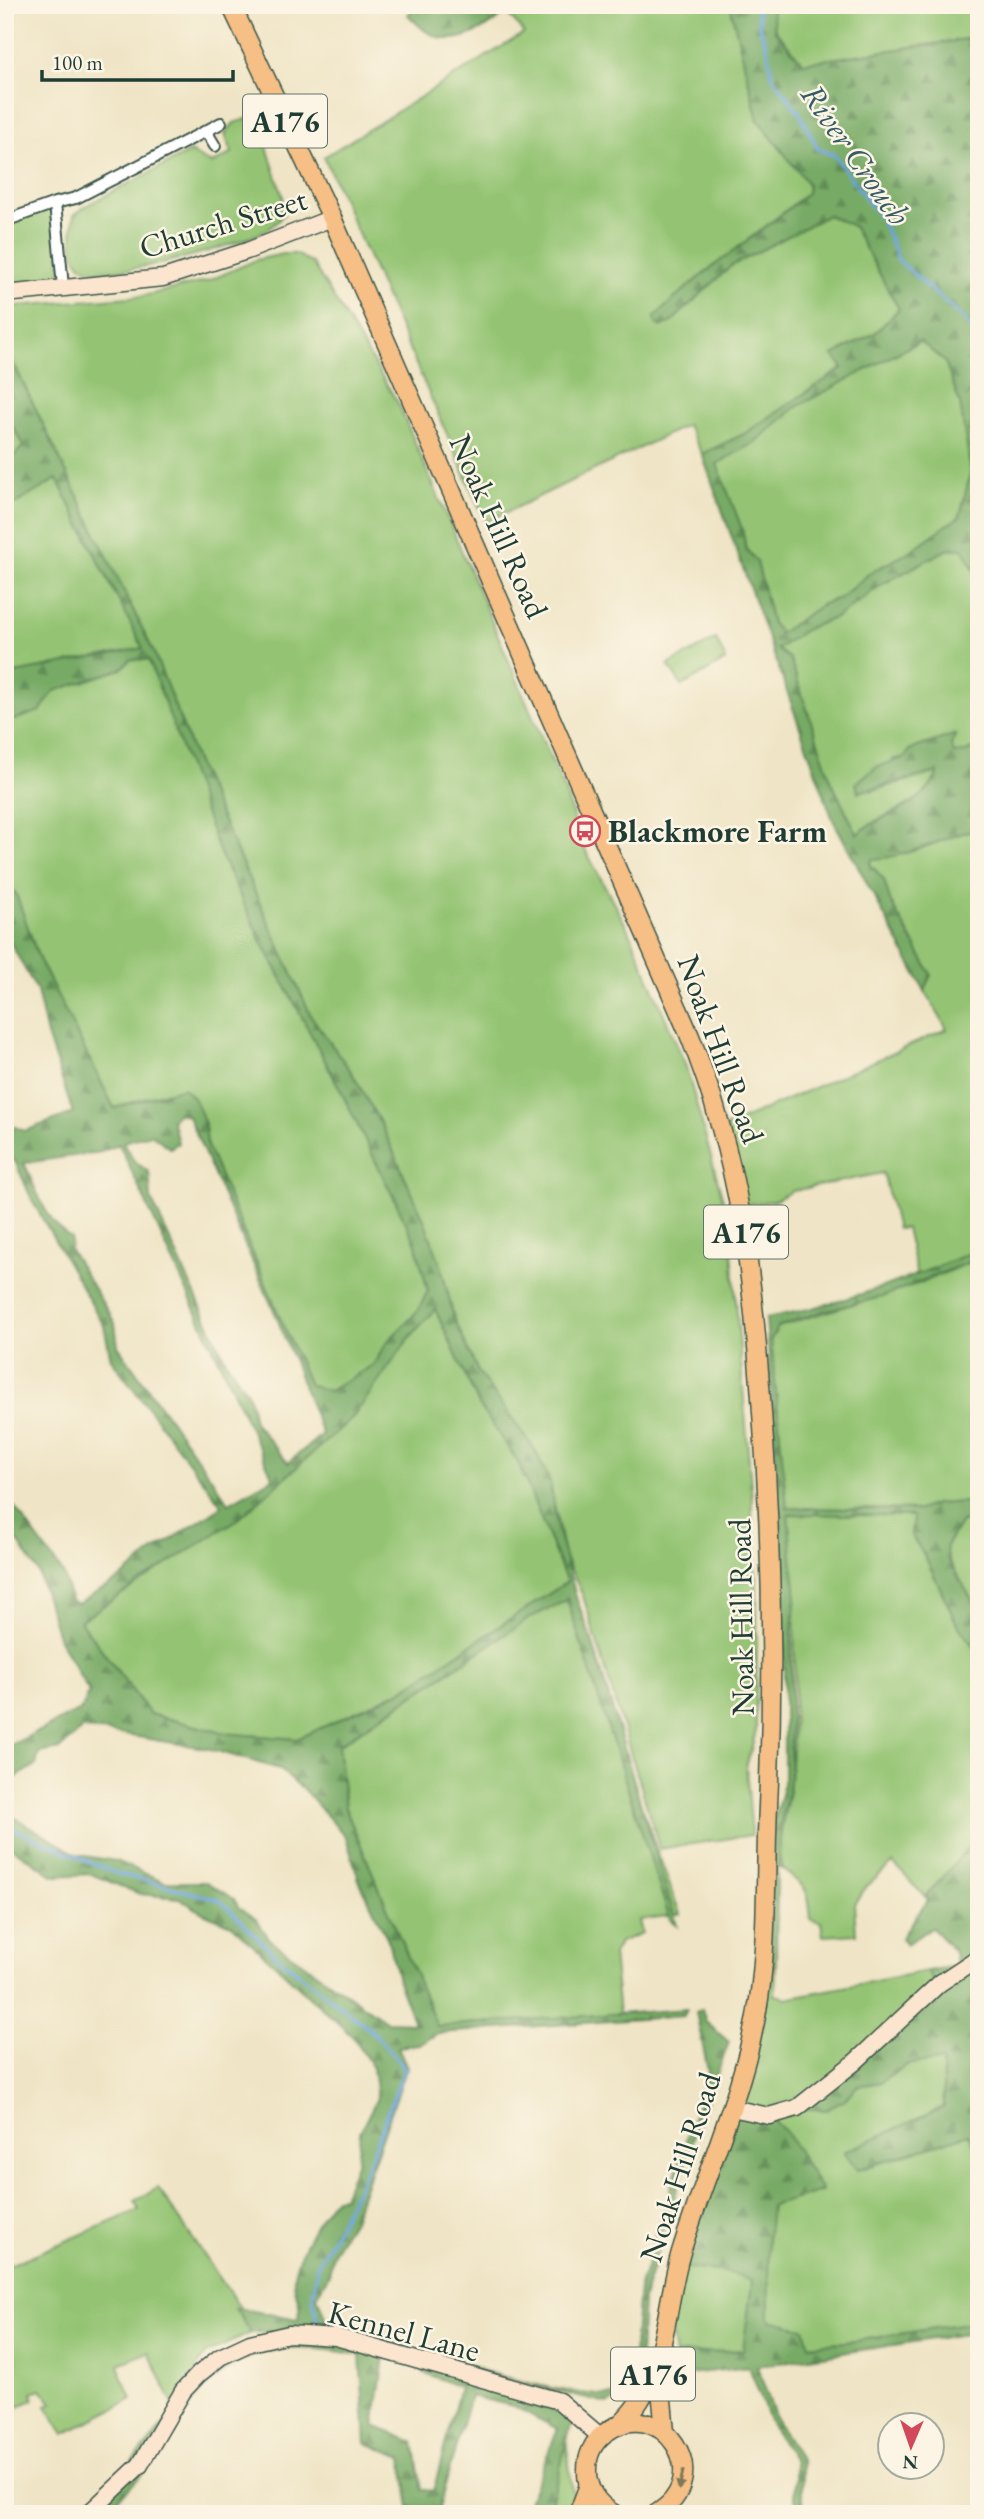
<svg xmlns="http://www.w3.org/2000/svg" width="984" height="2519" font-family="'EB Garamond',serif">
  <style>
    .grass { fill: #94c473; stroke: #5a8054; stroke-width: 2 }
    .forest { fill: url(#forest-firs); stroke: #4b744c; stroke-width: 2; fill-rule: evenodd }
    .lines { fill: none; stroke-linecap: round; stroke-linejoin: round }
    .stream { stroke: #6aa3d9; stroke-width: 3.5 }
    .street-casing { stroke: #3e564a; stroke-width: 14 }
    .secondary-casing { stroke: #3e564a; stroke-width: 19 }
    .primary-casing { stroke: #3e564a; stroke-width: 21 }
    .street { stroke: #fff; stroke-width: 10 }
    .secondary { stroke: #fbe5cf; stroke-width: 16 }
    .primary { stroke: #f5bf86; stroke-width: 18 }
    .oneway { fill: #7f7859 }
    .labels { text-anchor: middle; dominant-baseline: central; stroke-width: 5; stroke-linejoin: round; paint-order: stroke }
    .shield { fill: #fcf5e5; stroke: #617469; stroke-width: 2 }
    .shield-label { font-size: 30px; font-weight: bold; fill: #1f3d34 }
    .street-label { font-size: 32px; fill: #1f3d34; stroke: #fcf5e5 }
    .poi-label { font-size: 32px; font-weight: bold; fill: #1f3d34; stroke: #fcf5e5; text-anchor: start }
    .water-label { font-size: 33px; font-style: italic; fill: #365c66; stroke: #fcf5e5 }
  </style>
  <defs>
    <pattern id="forest-firs" width="22" height="20" patternUnits="userSpaceOnUse" patternTransform="scale(1.75)"><rect width="22" height="20" fill="#77aa65"/><path d="M5 1l3.5 6h-7zM16 11l3.5 6h-7z" fill="#618c54"/></pattern>
  </defs>
  <rect width="100%" height="100%" fill="#fcf5e5"/>
  <filter id="ink" filterUnits="userSpaceOnUse"><feTurbulence type="fractalNoise" baseFrequency=".0143" numOctaves="2"/><feDisplacementMap in="SourceGraphic" scale="14" xChannelSelector="R" yChannelSelector="G"/><feConvolveMatrix kernelMatrix="1 2 1 2 8 2 1 2 1" color-interpolation-filters="sRGB"/></filter>
  <filter id="wash" filterUnits="userSpaceOnUse"><feTurbulence type="fractalNoise" baseFrequency=".00686" numOctaves="4" result="noise"/><feDisplacementMap in="SourceGraphic" scale="28" xChannelSelector="R" yChannelSelector="G"/><feGaussianBlur stdDeviation="1.57" result="paint"/><feColorMatrix in="noise" values="0 0 0 0 0 0 0 0 0 0 0 0 0 0 0 0 0 1.4 0 .05"/><feComposite in="paint" operator="in"/></filter>
  <g filter="url(#wash)">
    <rect width="100%" height="100%" fill="#efe4c5"/>
    <g class="grass">
      <path d="M518,5H730L758,120L808,184L807,193C757,236 701,270 655,318L670,323L731,266L828,215L853,225L899,309L875,333L834,355L843,368L744,434L702,454L687,425L486,522L324,157L524,33L507,13Z"/>
      <polygon points="768,5 979,5 979,26 967,39 803,63 773,27"/>
      <path d="M257,116L283,197L284,214C277,223 270,229 259,234C233,245 97,288 79,263C70,251 72,229 74,215L87,205L190,152L212,164L232,153L225,133L234,123Z"/>
      <polygon points="55,203 63,287 5,294 5,221"/>
      <polygon points="283,254 296,254 313,264 398,403 566,794 580,840 630,933 686,1067 730,1225 752,1500 752,1554 757,1577 756,1731 746,1767 752,1835 660,1849 583,1596 564,1555 550,1482 535,1450 478,1372 454,1318 441,1266 424,1220 382,1126 352,1073 311,1016 201,773 154,653 5,346 5,307 143,296 208,281 256,260"/>
      <polygon points="920,341 945,362 960,403 971,471 960,516 906,554 871,572 840,598 823,604 780,634 772,623 757,563 746,549 742,529 716,464 772,428 796,407"/>
      <polygon points="5,413 24,446 5,466"/>
      <polygon points="57,479 143,648 5,675 5,510"/>
      <path d="M963,548L979,579V746L966,752L954,753L950,745L955,735L909,750L906,757L894,759L871,791L938,772C926,808 883,810 857,834L831,781L790,659L777,649L808,628L837,617L884,583L946,550Z"/>
      <polygon points="716,639 726,660 682,686 668,665"/>
      <polygon points="131,659 149,660 157,676 219,851 260,938 341,1091 415,1241 428,1291 418,1311 388,1341 373,1365 329,1391 308,1385 207,1146 205,1122 165,1092 114,1108 39,959 16,894 5,881 5,723 40,711 54,691 121,669"/>
      <path d="M979,828V1074L976,1070L973,1072L979,1087V1249L917,1276L906,1228L897,1229L883,1173L792,1191L774,1201L741,1205L723,1128L947,1029L925,991L931,974L890,901L884,880L870,864L872,859C911,857 941,838 979,828Z"/>
      <polygon points="979,1258 979,1501 935,1504 919,1510 786,1508 771,1339 778,1327 924,1282"/>
      <polygon points="435,1308 479,1405 518,1462 567,1582 399,1692 297,1739 223,1733 150,1714 80,1621 242,1516 353,1417 410,1337"/>
      <path d="M843,1513L914,1516L911,1535L925,1556L957,1624L979,1654V1836L928,1900L893,1863L867,1886L854,1904L856,1934L823,1936L821,1922L811,1919C810,1909 810,1896 804,1888C794,1875 780,1874 779,1855C778,1829 789,1806 790,1781C797,1694 796,1601 788,1514Z"/>
      <polygon points="970,1518 979,1518 979,1612 948,1559 946,1546 961,1522"/>
      <polygon points="572,1598 612,1724 680,1914 639,1920 642,1933 620,1942 613,1954 619,2014 437,2026 345,1808 338,1746 533,1616"/>
      <polygon points="761,1965 776,1966 775,1995 786,1998 927,1971 935,1985 845,2100 857,2086 881,2082 908,2064 943,2061 944,2107 845,2152 858,2170 969,2134 979,2155 979,2321 856,2341 675,2355 668,2314 732,2108"/>
      <polygon points="158,2188 241,2309 236,2308 251,2333 205,2354 174,2407 149,2352 119,2364 121,2376 133,2399 64,2434 46,2406 52,2403 41,2389 32,2392 34,2399 9,2411 5,2408 5,2267 139,2210 135,2201"/>
      <polygon points="566,2439 575,2514 545,2514 552,2499"/>
    </g>
    <g class="forest">
      <path d="M414,5H517C494,22 459,52 429,33C421,29 415,21 408,15Z"/>
      <path d="M730,5H771L775,31L803,63L967,39L979,26V579L963,548L946,550L884,583L837,617L808,628L777,649L790,659L831,781L857,834C883,813 926,807 938,772L858,792L856,783L876,767L906,757L909,750L956,734L951,745L954,753L966,752L979,746V828C941,838 911,857 872,859L870,864L884,880L890,901L931,974L925,991L833,820L702,454L744,434L843,368L833,355L875,333L899,309L853,226L828,215L731,266L670,323L661,327L656,324L654,318C701,270 758,237 807,193L808,184L758,120ZM920,341L945,362L960,403L971,471L960,516L906,554L871,572L840,598L823,604L780,633L772,623L757,562L746,549L742,529L717,464L754,443L796,407Z"/>
      <path d="M5,346L154,653L201,773L311,1016L352,1073L382,1126L424,1220L441,1266L454,1318L478,1372L535,1450L550,1482L557,1528L576,1597L593,1644L677,1925L670,1920L567,1600L533,1616L338,1745L345,1808L437,2026L687,2009L684,2016L438,2033L421,2044L398,2047L407,2067L353,2220L333,2252L329,2274L317,2296L328,2325C424,2345 516,2392 615,2396L627,2385L633,2364L639,2289L708,2071L696,2012L702,2009L706,2022L729,2042L697,2126L643,2299L639,2372L630,2393L608,2404L299,2330L251,2333L235,2308L299,2319C302,2304 295,2295 294,2281C292,2261 321,2213 335,2198L343,2197L357,2161L360,2132L377,2098L373,2068L353,2037L232,1925L203,1913L179,1898L140,1894L91,1874L54,1876L5,1843V1799L12,1816L78,1855L116,1861L165,1882H206L234,1899L239,1908L256,1919L271,1941L387,2022L414,2023L398,1981L390,1944L359,1880L346,1837L305,1791L280,1769L210,1749L83,1728L60,1749L39,1753L36,1765L5,1784V1748L82,1709L89,1692L59,1639L38,1572L5,1522V1494L63,1573L71,1601L77,1604L121,1578L148,1555L222,1506L111,1359L104,1326L33,1202L15,1161L5,1156V1123L25,1131L73,1113L47,1035L37,991L5,933V881L16,894L39,959L114,1108L183,1088C202,1103 205,1123 207,1146L309,1385L329,1391L373,1365L388,1341L418,1311L428,1291L415,1241L341,1091L260,938L219,851L149,660L131,659L121,669L54,691L40,711L5,723V675L143,648L57,479L5,510V466L24,445L5,413ZM179,1113L188,1116L275,1313L322,1434L288,1463L254,1422L249,1396L224,1357L151,1199L149,1172L134,1161L123,1142L151,1134L170,1148L178,1143L172,1119ZM119,1144L273,1478L229,1503L118,1346L115,1323L70,1250L71,1238C46,1224 36,1188 24,1163L101,1152ZM435,1309L479,1405L518,1462L567,1582L399,1692L297,1739L223,1733L150,1714L80,1621L242,1516L353,1417L410,1337Z"/>
      <path d="M979,1249V1258L882,1297L823,1311L778,1327L771,1339L787,1508L919,1510L935,1504L979,1501V1518L961,1522L946,1546L948,1559L979,1612V1654L957,1624L925,1556L911,1535L913,1516L788,1514L796,1597L792,1630L790,1784L782,1816L779,1856L782,1869L777,1867L776,1966H767L774,1819L784,1784V1652L781,1537L766,1318C839,1305 911,1279 979,1249Z"/>
      <polygon points="979,1836 979,2020 973,2022 979,2063 979,2155 969,2134 857,2170 844,2152 944,2107 942,2061 908,2064 881,2082 857,2086 845,2100 826,2110 797,2108 935,1985 927,1971 956,1966 955,1952 932,1928 906,1944 901,1938 928,1900 926,1896"/>
      <path d="M732,2108L769,2116L786,2132L822,2191L771,2206L768,2235L769,2320L804,2328L809,2345L856,2341L979,2321V2332L757,2366L777,2422L802,2462V2502L807,2514H800L795,2500V2462L771,2425L749,2367L681,2375L675,2355L743,2350L752,2282C729,2268 703,2272 677,2266Z"/>
      <path d="M289,2334L385,2350L374,2426L414,2442L422,2490L433,2492L460,2387L423,2372L426,2363L574,2414L552,2499L545,2514H523L558,2429L513,2406L470,2396L437,2514H411L402,2458L366,2443L360,2355C272,2338 229,2350 175,2424C164,2438 157,2455 146,2469C134,2486 115,2500 100,2514H88L220,2358Z"/>
    </g>
    <g class="lines">
      <g class="stream">
        <polyline points="757,5 760,30 767,46 772,76 799,112 818,149 834,155 881,219 899,261 966,321 979,341"/>
        <polyline points="5,1825 115,1873 220,1900 275,1955 371,2030 405,2068 365,2173 317,2267 313,2297 318,2328"/>
      </g>
    </g>
  </g>
  <g filter="url(#ink)">
    <g class="lines">
      <g class="street-casing">
        <g id="street">
          <polyline points="215,146 206,131 221,123"/>
          <polyline points="5,221 55,203"/>
          <polyline points="63,287 55,203 76,198 206,131"/>
        </g>
      </g>
      <g class="secondary-casing">
        <g id="secondary">
          <polyline points="5,294 163,278 247,251 332,218"/>
          <polyline points="732,2108 769,2116 797,2108 855,2062 940,1983 979,1957"/>
          <polyline points="88,2514 140,2465 183,2391 199,2374 220,2357 250,2343 289,2334 336,2337 559,2401 600,2436"/>
        </g>
      </g>
      <g class="primary-casing">
        <g id="primary">
          <path d="M231,5L332,218L689,1034C742,1165 752,1273 762,1412C772,1543 774,1674 768,1806C765,1868 768,1937 759,1999C746,2087 707,2168 681,2252C664,2309 667,2382 620,2424"/>
          <polyline points="665,2432 662,2400 666,2352"/>
          <polyline points="578,2514 589,2485"/>
          <path d="M614,2514C598,2505 586,2489 587,2470C587,2456 593,2442 605,2433C660,2391 719,2477 656,2514"/>
        </g>
      </g>
      <use href="#street" class="street"/>
      <use href="#secondary" class="secondary"/>
      <use href="#primary" class="primary"/>
    </g>
    <defs><path id="oneway-solid" d="M-6-.8H1V-3.2L6.5 0L1 3.2V.8H-6Z" transform="scale(1.75)"/></defs>
    <use class="oneway" href="#oneway-solid" transform="translate(681 2480) rotate(103)"/>
  </g>
  <defs>
    <g id="bus-ring" transform="scale(1.575)"><circle r="9.5" fill="#fcf5e5" stroke="#d1495b" stroke-width="1.5"/><path d="M-5-6H5V4H4V6H2V4H-2V6H-4V4H-5ZM-3.5-4V0h7V-4ZM-3.5 1.2v1.5H-2V1.2ZM2 1.2v1.5H3.5V1.2Z" fill="#d1495b"/></g>
  </defs>
  <g fill-rule="evenodd">
    <use href="#bus-ring" x="585" y="831"/>
  </g>
  <g class="labels">
    <g class="shield">
      <rect x="243" y="94.5" width="84" height="53" rx="5"/>
      <rect x="704" y="1205.5" width="84" height="53" rx="5"/>
      <rect x="611" y="2347.5" width="84" height="53" rx="5"/>
    </g>
    <g class="shield-label">
      <text x="285" y="121">A176</text>
      <text x="746" y="1232">A176</text>
      <text x="653" y="2374">A176</text>
    </g>
    <g class="street-label">
      <text transform="translate(223 223) rotate(-17)">Church Street</text>
      <text transform="translate(499 526) rotate(66)">Noak Hill Road</text>
      <text transform="translate(721 1049) rotate(70)">Noak Hill Road</text>
      <text transform="translate(741 1617) rotate(-91)">Noak Hill Road</text>
      <text transform="translate(680 2167) rotate(-72)">Noak Hill Road</text>
      <text transform="translate(404 2331) rotate(15)">Kennel Lane</text>
    </g>
    <g class="poi-label">
      <text x="608" y="831">Blackmore Farm</text>
    </g>
    <g class="water-label">
      <text transform="translate(856 154) rotate(55)">River Crouch</text>
    </g>
  </g>
  <rect width="984" height="2519" fill="none" stroke="#fcf5e5" stroke-width="28"/>
  <g transform="translate(911 2446) rotate(182)"><circle r="33" fill="#fcf5e5" stroke="#a4ab9e" stroke-width="2"/>
  <path d="M0-5L12 26L0 18L-12 26Z" fill="#d1495b"/>
  <text y="-10" font-size="19" font-weight="bold" text-anchor="middle" fill="#1f3d34">N</text>
  </g>
  <path d="M42 70v10h191v-10" fill="none" stroke="#1f3d34" stroke-width="3.5"/>
  <text x="52" y="70" font-size="21" fill="#1f3d34" stroke="#fcf5e5" stroke-width="5" paint-order="stroke">100 m</text>
</svg>
